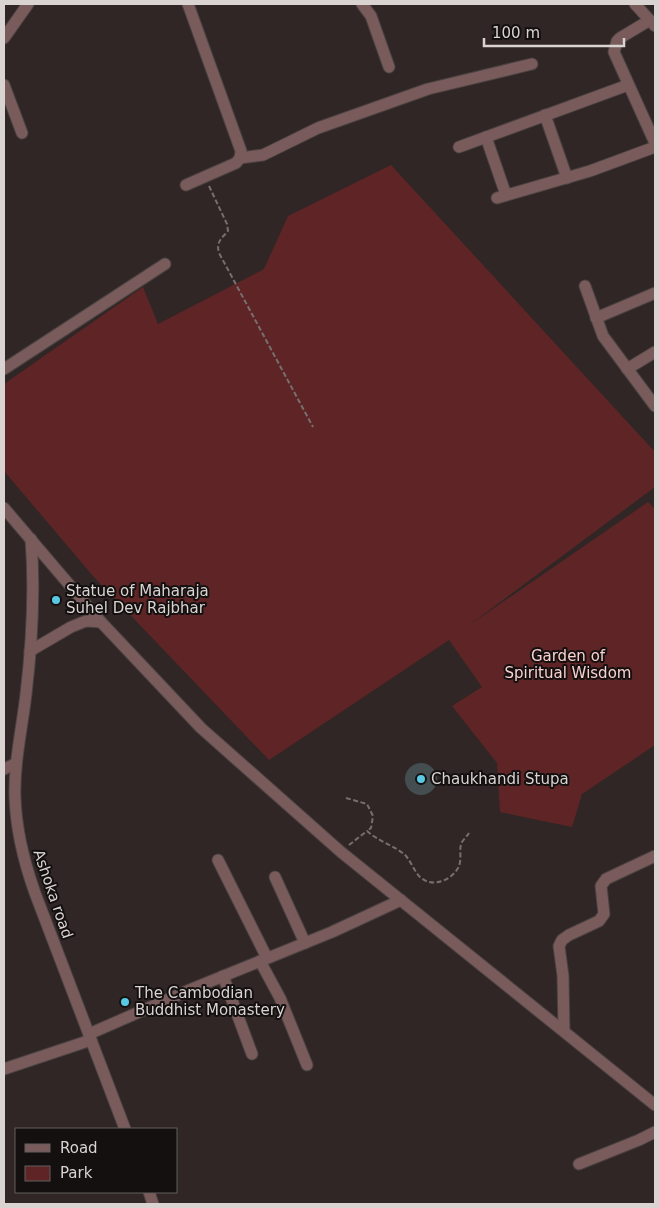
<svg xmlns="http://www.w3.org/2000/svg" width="659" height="1208" font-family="'DejaVu Sans',sans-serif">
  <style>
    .green { fill: #5f2526 }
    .building { fill: #444e51 }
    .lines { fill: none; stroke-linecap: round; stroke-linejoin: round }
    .minor-casing { stroke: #4a4241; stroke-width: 13 }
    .path { stroke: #776f6e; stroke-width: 2; stroke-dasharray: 5 2.5; stroke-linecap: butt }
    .minor { stroke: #785b5a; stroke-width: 11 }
    .poi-dot { fill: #58c8e4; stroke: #141010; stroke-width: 2 }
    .labels { text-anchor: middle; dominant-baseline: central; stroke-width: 4; stroke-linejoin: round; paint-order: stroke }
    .poi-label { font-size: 15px; fill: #d9d3d2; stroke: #141010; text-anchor: start }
    .park-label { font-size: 15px; fill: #fad1cf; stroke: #141010 }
    .street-label { font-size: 15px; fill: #d9d3d2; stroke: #141010 }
  </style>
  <rect width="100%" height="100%" fill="#2f2625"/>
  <polygon class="green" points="391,165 655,452 655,487 468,626 648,502 655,509 655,745 582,794 572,827 500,812 497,763 452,706 482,687 449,640 269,760 93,576 4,471 4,384 143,287 158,324 264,269 288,216"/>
  <circle class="building" cx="421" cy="779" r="16"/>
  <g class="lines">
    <g class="minor-casing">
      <g id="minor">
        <polyline points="362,4 371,16 389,67"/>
        <polyline points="635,4 655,26"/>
        <polyline points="650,20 620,38 617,41 614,52 655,143"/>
        <polyline points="4,38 28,4"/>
        <polyline points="4,85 22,133"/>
        <polyline points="545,115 567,178"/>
        <polyline points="486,137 506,195"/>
        <polyline points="459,147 628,85"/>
        <polyline points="240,158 263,155 318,128 428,89 532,64"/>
        <polyline points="186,185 236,163 240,158 241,151 188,4"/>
        <polyline points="497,198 590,171 655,147"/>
        <polyline points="585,286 603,336 655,406"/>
        <polyline points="596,318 655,293"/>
        <polyline points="4,369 165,264"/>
        <polyline points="627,369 655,352"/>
        <polyline points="4,508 101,622 201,728 341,852 655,1105"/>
        <path d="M31,539C35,590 32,643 26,694C22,729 14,762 15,797C16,830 24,862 35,893L125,1129"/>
        <polyline points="30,651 71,627 86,621 101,622"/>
        <polyline points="4,769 15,764"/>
        <polyline points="218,860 267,958"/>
        <polyline points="275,877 305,943"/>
        <polyline points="260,961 280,998 307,1065"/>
        <polyline points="223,976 252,1054"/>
        <polyline points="564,1031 563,976 559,946 562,940 569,935 599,921 604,914 601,886 606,879 655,856"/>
        <polyline points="89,1034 194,988 332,932 401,900"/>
        <polyline points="4,1069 91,1040"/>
        <polyline points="579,1164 639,1140 655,1132"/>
        <polyline points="149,1192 153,1204"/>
      </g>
    </g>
    <g class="path">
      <path d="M209,186L227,224L228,231C221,239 216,242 219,253L313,427"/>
      <polyline points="346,798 367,804 373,816 371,828 367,831"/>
      <path d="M349,845L367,831C379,842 396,846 406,856C411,862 414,870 419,876C430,888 450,882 458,868C463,859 458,849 462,842C464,839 467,836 469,833"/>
    </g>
    <use href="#minor" class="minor"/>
  </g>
  <g class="poi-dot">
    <circle cx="56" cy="600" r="5"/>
    <circle cx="421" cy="779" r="5"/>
    <circle cx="125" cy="1002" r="5"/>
  </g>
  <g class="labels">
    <g class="poi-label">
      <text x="66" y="591">Statue of Maharaja<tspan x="66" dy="17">Suhel Dev Rajbhar</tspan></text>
      <text x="431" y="779">Chaukhandi Stupa</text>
      <text x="135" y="993">The Cambodian<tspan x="135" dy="17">Buddhist Monastery</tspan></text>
    </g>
    <g class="park-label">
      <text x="568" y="656">Garden of<tspan x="568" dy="17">Spiritual Wisdom</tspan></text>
    </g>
    <g class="street-label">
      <text transform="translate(53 894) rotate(71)">Ashoka road</text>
    </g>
  </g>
  <rect width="659" height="1208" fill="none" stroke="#d9d3d2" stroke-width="10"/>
  <rect x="15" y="1128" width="162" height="65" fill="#141010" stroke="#635e5e"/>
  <rect x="25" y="1144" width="25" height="8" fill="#785b5a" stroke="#635e5e"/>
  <text x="60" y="1153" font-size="15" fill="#d9d3d2">Road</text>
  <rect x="25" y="1166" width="25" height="15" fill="#5f2526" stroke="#635e5e"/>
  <text x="60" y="1178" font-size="15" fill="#d9d3d2">Park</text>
  <path d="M484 38v8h140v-8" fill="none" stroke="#d9d3d2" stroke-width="2.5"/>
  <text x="492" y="38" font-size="15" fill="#d9d3d2" stroke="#141010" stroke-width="4" paint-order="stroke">100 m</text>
</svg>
